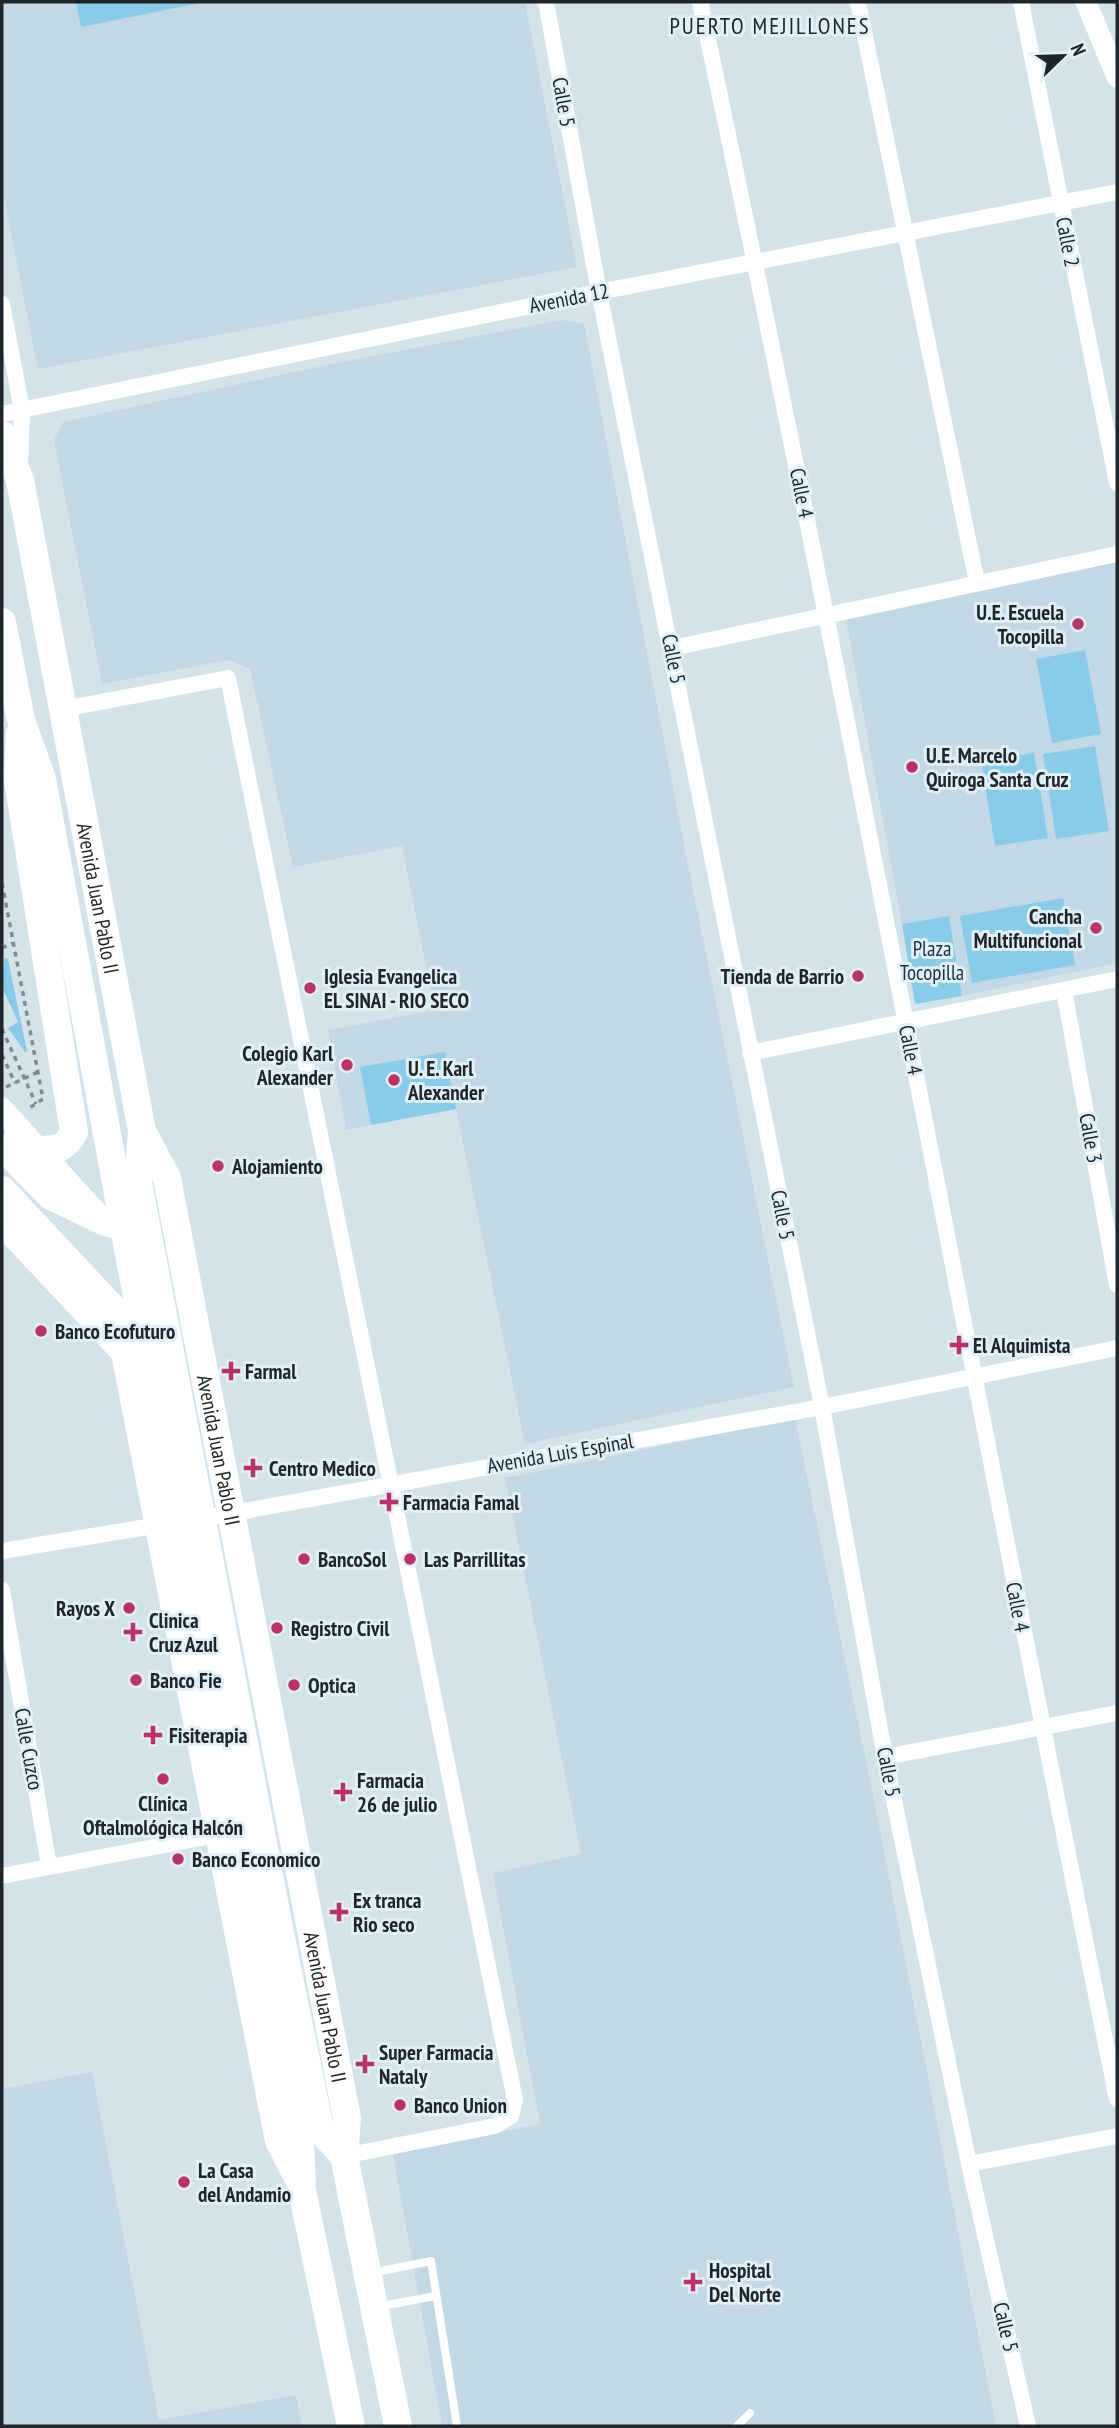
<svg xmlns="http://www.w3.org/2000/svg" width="1119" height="2428" font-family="'PT Sans Narrow',sans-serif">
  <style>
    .built { fill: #c2d9e5 }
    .green { fill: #89cce9 }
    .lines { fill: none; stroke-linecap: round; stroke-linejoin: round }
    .path { stroke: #818d92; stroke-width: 3.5; stroke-dasharray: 5 5; stroke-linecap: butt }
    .lane { stroke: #fff; stroke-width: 8 }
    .street { stroke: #fff; stroke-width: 16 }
    .secondary { stroke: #fff; stroke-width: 21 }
    .primary { stroke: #fff; stroke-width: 24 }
    .highway { stroke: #fff; stroke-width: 28 }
    .poi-dot { fill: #bc3169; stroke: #e0f0f8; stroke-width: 2.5 }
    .labels { text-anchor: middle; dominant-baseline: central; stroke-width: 6; stroke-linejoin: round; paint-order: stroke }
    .street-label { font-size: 21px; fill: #1f2528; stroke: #e0f0f8 }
    .poi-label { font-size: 21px; font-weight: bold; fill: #1f2528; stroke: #e0f0f8; text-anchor: start }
    .park-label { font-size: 21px; fill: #1e333c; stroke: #e0f0f8 }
    .neighbourhood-label { font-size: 23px; letter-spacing: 2px; fill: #1f2528; stroke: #e0f0f8 }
  </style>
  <rect width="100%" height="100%" fill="#d3e3ea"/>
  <g class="built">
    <polygon points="2,2 525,2 577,267 38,369 2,188"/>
    <polygon points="562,320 584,324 686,855 794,1387 525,1444 456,1109 346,1130 328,1030 435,1010 402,846 293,867 250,669 228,660 102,684 54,440 63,422 336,363"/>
    <polygon points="1117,562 1117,963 962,996 949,916 902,924 846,620"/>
    <polygon points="795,1418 873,1795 996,2426 442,2426 393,2154 540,2124 493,1873 581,1854 505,1478"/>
    <polygon points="92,2072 159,2420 296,2395 302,2426 2,2426 2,2089"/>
  </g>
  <g class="green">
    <polygon points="76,2 205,2 81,27"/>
    <polygon points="1085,650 1101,734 1052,743 1036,659"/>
    <polygon points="1095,746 1109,831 1056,839 1043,754"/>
    <polygon points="1034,753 1048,838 995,846 981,761"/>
    <polygon points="1063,898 1075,965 972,983 960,916"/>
    <polygon points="949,916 962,996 915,1004 902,924"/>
    <polygon points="4,958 8,959 27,1051 25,1052 8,1028 18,1022 2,987"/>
    <polygon points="445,1052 456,1109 371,1125 360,1067"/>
  </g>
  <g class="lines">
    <g class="path">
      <polyline points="2,883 43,1099 28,1109"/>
      <polyline points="2,948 13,943"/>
      <polyline points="2,1029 36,1104"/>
      <polyline points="2,1055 15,1083"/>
      <polyline points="6,1087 38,1072"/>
    </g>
    <g class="lane">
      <polyline points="371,2273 431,2261 457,2426"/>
      <polyline points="377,2307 435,2296"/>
      <polyline points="737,2426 750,2413"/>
    </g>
    <g class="street">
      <polyline points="546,2 599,292 822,1407 885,1757 969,2164 1028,2426"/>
      <path d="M700,2C849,699 975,1400 1117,2099"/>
      <polyline points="858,2 977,583"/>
      <polyline points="1021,2 1117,483"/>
      <polyline points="2,304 22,410 20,467"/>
      <polyline points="2,414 599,292 1117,192"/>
      <polyline points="672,648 1117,554"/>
      <polyline points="63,709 228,678 515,2100 511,2116 495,2126 344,2156"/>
      <polyline points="1064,990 1117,1285"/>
      <polyline points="750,1053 1117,979"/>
      <polyline points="194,1520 822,1407 1117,1348"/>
      <polyline points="2,1551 165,1524"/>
      <polyline points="2,1590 49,1866"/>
      <polyline points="885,1757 1117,1713"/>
      <polyline points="2,1876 217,1835"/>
      <polyline points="969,2164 1117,2136"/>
    </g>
    <polyline class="secondary" points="1086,2 1117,77"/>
    <g class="primary">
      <polyline points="2,1110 100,1218"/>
      <polyline points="2,1224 123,1353 277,2141 301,2188"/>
    </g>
    <g class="highway">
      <path id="s1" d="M2,435L20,480L142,1131L167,1178L347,2118L344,2156L398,2426"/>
      <polyline points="2,622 21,720 42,779 131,1265 300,2136 302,2190 351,2426"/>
      <path d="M20,733L18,780L74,1132C66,1148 57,1150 40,1150"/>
      <polyline points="142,1131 138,1183 280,1933 320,2129 344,2156"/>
      <polyline points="2,1146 51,1196 103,1221 138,1232"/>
      <polyline points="2,1190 146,1344"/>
    </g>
  </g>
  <g class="poi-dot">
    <circle cx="1078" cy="624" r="7"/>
    <circle cx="912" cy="767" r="7"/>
    <circle cx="1096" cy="928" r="7"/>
    <circle cx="858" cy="976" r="7"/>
    <circle cx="310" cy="988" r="7"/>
    <circle cx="347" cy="1065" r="7"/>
    <circle cx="394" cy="1080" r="7"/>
    <circle cx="218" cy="1166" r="7"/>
    <circle cx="41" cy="1331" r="7"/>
    <path d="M955.5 1334.5h7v7h7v7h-7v7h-7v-7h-7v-7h7z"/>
    <path d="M227.5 1360.5h7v7h7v7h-7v7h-7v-7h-7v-7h7z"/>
    <path d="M249.5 1457.5h7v7h7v7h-7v7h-7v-7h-7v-7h7z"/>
    <path d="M385.5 1491.5h7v7h7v7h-7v7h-7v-7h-7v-7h7z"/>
    <circle cx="304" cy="1559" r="7"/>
    <circle cx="410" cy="1559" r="7"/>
    <circle cx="129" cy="1608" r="7"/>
    <circle cx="277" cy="1628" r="7"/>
    <path d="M129.5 1621.5h7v7h7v7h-7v7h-7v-7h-7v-7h7z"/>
    <circle cx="136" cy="1680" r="7"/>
    <circle cx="294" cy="1685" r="7"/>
    <path d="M149.5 1724.5h7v7h7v7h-7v7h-7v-7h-7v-7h7z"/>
    <circle cx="163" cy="1779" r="7"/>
    <path d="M339.5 1781.5h7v7h7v7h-7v7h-7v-7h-7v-7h7z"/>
    <circle cx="178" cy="1859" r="7"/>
    <path d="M335.5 1901.5h7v7h7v7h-7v7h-7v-7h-7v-7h7z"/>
    <path d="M361.5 2053.5h7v7h7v7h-7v7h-7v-7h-7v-7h7z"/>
    <circle cx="400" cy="2105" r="7"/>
    <circle cx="184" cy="2182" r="7"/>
    <path d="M689.5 2271.5h7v7h7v7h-7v7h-7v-7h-7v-7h7z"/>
  </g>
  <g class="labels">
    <g class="street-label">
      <text transform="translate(564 102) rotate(80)">Calle 5</text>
      <text transform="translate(1068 242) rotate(79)">Calle 2</text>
      <text transform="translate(569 298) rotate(-11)">Avenida 12</text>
      <text transform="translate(802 493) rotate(79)">Calle 4</text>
      <text transform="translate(674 659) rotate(79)">Calle 5</text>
      <text stroke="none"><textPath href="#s1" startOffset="474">Avenida Juan Pablo II</textPath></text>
      <text transform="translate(911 1050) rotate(79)">Calle 4</text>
      <text transform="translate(1091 1138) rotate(80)">Calle 3</text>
      <text transform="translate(783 1215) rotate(79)">Calle 5</text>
      <text stroke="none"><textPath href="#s1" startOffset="1041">Avenida Juan Pablo II</textPath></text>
      <text transform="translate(560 1453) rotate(-10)">Avenida Luis Espinal</text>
      <text transform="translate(1018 1607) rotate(79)">Calle 4</text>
      <text transform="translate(29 1749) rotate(80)">Calle Cuzco</text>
      <text transform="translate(889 1772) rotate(79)">Calle 5</text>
      <text stroke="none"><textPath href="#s1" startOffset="1608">Avenida Juan Pablo II</textPath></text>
      <text transform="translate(1006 2327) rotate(77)">Calle 5</text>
    </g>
    <g class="poi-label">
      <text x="1064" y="612" text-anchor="end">U.E. Escuela<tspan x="1064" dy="24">Tocopilla</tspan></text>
      <text x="926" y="755">U.E. Marcelo<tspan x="926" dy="24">Quiroga Santa Cruz</tspan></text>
      <text x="1082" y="916" text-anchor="end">Cancha<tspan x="1082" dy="24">Multifuncional</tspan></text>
      <text x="324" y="976">Iglesia Evangelica<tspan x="324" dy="24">EL SINAI - RIO SECO</tspan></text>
      <text x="844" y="976" text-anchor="end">Tienda de Barrio</text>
      <text x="333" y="1053" text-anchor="end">Colegio Karl<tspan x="333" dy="24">Alexander</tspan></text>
      <text x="408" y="1068">U. E. Karl<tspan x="408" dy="24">Alexander</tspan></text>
      <text x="232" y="1166">Alojamiento</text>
      <text x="55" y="1331">Banco Ecofuturo</text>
      <text x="973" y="1345">El Alquimista</text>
      <text x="245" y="1371">Farmal</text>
      <text x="269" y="1468">Centro Medico</text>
      <text x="403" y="1502">Farmacia Famal</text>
      <text x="318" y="1559">BancoSol</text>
      <text x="424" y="1559">Las Parrillitas</text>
      <text x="115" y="1608" text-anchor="end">Rayos X</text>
      <text x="149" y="1620">Clinica<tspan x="149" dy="24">Cruz Azul</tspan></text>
      <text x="291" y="1628">Registro Civil</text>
      <text x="150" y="1680">Banco Fie</text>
      <text x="308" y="1685">Optica</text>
      <text x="169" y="1735">Fisiterapia</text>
      <text x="357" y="1780">Farmacia<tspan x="357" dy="24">26 de julio</tspan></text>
      <text x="163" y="1803" text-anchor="middle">Clínica<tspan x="163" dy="24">Oftalmológica Halcón</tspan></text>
      <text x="192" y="1859">Banco Economico</text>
      <text x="353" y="1900">Ex tranca<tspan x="353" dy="24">Rio seco</tspan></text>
      <text x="379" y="2052">Super Farmacia<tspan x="379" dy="24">Nataly</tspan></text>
      <text x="414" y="2105">Banco Union</text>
      <text x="198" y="2170">La Casa<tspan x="198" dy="24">del Andamio</tspan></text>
      <text x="709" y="2270">Hospital<tspan x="709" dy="24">Del Norte</tspan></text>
    </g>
    <g class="park-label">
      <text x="932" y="948">Plaza<tspan x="932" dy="24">Tocopilla</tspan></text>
    </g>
    <g class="neighbourhood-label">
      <text x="770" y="25">PUERTO MEJILLONES</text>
    </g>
  </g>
  <rect width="1119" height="2428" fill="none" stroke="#1f2528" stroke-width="7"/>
  <g transform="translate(1063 56) rotate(67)" stroke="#e0f0f8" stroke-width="5" paint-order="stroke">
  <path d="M0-5L12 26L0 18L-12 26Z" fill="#1f2528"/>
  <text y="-10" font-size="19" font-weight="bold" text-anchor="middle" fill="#1f2528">N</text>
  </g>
</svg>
